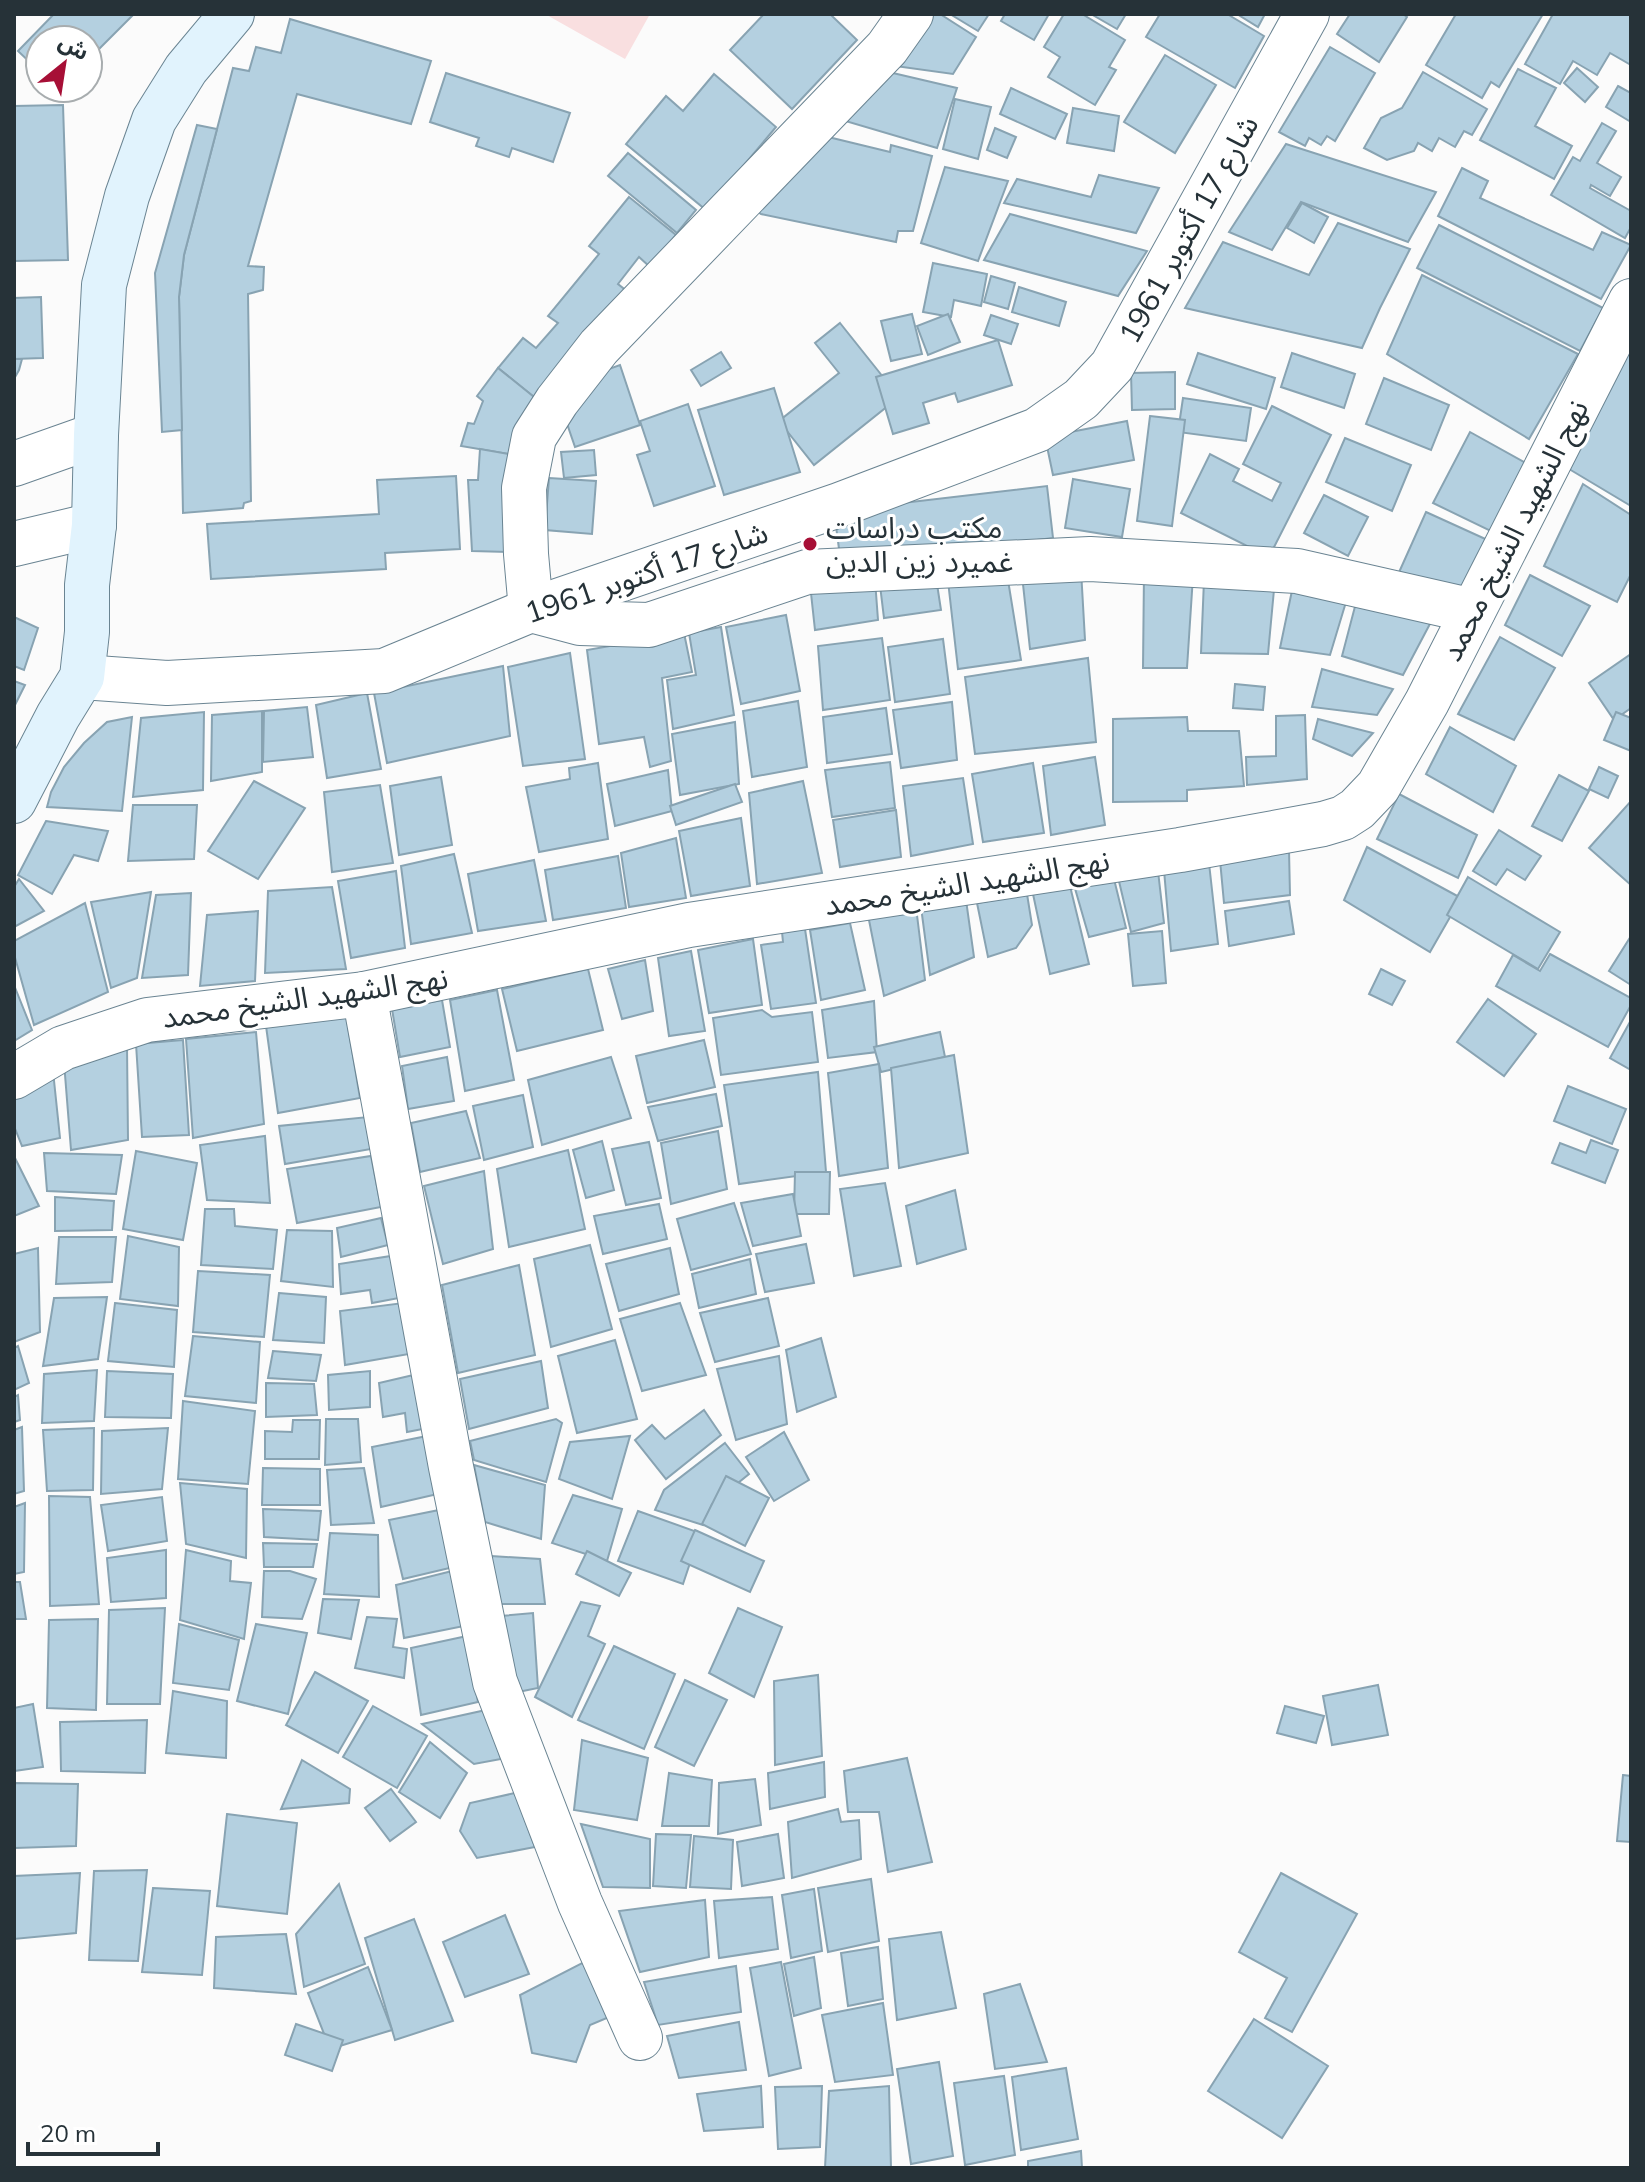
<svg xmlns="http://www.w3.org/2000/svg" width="1645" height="2182" font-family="Mulish,'Noto Sans Arabic',sans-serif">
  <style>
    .green { fill: #f9dfe0 }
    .building { fill: #b4d0e0; stroke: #88a3b2; stroke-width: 2 }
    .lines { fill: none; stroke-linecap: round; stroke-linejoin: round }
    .minor-casing { stroke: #6a8492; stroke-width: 46 }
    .secondary-casing { stroke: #6a8492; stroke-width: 46 }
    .minor { stroke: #fff; stroke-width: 44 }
    .secondary { stroke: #e1f3fd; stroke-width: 44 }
    .poi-dot { fill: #a70f36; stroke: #fff; stroke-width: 3 }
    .labels { text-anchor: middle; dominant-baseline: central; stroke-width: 6; stroke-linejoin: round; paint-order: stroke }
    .street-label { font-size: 30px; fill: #263238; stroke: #fff }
    .poi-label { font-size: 30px; fill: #263238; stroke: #fff; text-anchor: start }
  </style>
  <rect width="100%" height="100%" fill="#fbfbfb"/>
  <polygon class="green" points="545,14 650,14 625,59"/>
  <g class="building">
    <polygon points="54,14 134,14 88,60 88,40 40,40 40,72 18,51"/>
    <polygon points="764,14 830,14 857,40 792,109 730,50"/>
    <polygon points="922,14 940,14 976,37 953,74 888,65"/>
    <polygon points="950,14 989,14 978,31"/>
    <polygon points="1005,14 1049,14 1034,40 1001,21"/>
    <polygon points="1064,14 1082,14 1125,40 1109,67 1116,70 1095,105 1048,77 1060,57 1044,47"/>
    <polygon points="1091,14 1126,14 1117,29"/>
    <polygon points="1160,14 1227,14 1264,36 1235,88 1146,37"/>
    <polygon points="1237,14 1265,14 1258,27"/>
    <polygon points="1350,14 1403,14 1407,17 1379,62 1337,34"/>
    <polygon points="1456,14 1543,14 1499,87 1491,82 1482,98 1426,65"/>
    <polygon points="1553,14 1631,14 1631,65 1610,53 1597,75 1573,61 1560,84 1525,64"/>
    <polygon points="290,19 431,61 411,124 297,94 248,266 264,267 263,290 248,294 251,501 244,503 243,508 183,513 179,297 184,255 233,68 249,71 256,47 281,53"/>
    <polygon points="1330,47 1375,73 1335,141 1327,136 1321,145 1309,138 1305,146 1279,132"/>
    <polygon points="1165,55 1216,85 1175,153 1124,122"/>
    <polygon points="1577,68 1598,87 1585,102 1564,83"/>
    <polygon points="1518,69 1556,88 1535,126 1572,146 1554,179 1480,140"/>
    <polygon points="880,70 957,88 937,148 842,120"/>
    <polygon points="1423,72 1487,109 1472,135 1464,131 1455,147 1439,138 1432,151 1418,143 1414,151 1387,160 1364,148 1381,118 1402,108"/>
    <polygon points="446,73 570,113 553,162 512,148 509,157 476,146 479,138 430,122"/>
    <polygon points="714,74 776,127 706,210 626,144 666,96 683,111"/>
    <polygon points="1618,86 1631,93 1631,122 1606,107"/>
    <polygon points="1011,88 1067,114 1055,139 1000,114"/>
    <polygon points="955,99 991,107 978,159 943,149"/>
    <polygon points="63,105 68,260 14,261 14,106"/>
    <polygon points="1073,108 1119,116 1114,151 1067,143"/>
    <polygon points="1602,123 1616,131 1597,163 1621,177 1610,196 1591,185 1590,188 1631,211 1631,227 1625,238 1551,195 1573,157 1580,161"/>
    <polygon points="197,125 217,129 184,255 179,297 182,430 162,432 155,273"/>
    <polygon points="995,128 1016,137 1007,158 987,150"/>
    <polygon points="820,135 890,152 891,145 932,156 913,231 898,231 896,242 761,214 753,208"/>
    <polygon points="1286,144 1436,192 1408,242 1301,202 1272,250 1229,232"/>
    <polygon points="628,153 696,210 677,233 608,176"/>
    <polygon points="945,167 1008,181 978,261 921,243"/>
    <polygon points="1462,168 1488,181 1480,198 1593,250 1602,232 1631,245 1601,299 1438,216"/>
    <polygon points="1099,175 1159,188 1136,233 1004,203 1017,179 1091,197"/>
    <polygon points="629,197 676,235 650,267 639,257 618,284 628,292 539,401 498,368 523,338 536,348 558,323 548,316 599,254 589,246"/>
    <polygon points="1302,203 1328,217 1314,243 1287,228"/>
    <polygon points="1010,214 1147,251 1118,296 984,260"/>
    <polygon points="1338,223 1410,249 1380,308 1362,348 1185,308 1223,242 1309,275"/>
    <polygon points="1439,225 1603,308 1580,351 1417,268"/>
    <polygon points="933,263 987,274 981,306 954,300 951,317 923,312"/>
    <polygon points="1422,275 1578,354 1529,439 1387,354"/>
    <polygon points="991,276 1015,283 1008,309 984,302"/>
    <polygon points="1019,287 1066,302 1059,326 1012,312"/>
    <polygon points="41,297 43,358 14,359 14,298"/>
    <polygon points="912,314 922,354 891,361 881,321"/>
    <polygon points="948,314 960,342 928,355 917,326"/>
    <polygon points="991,315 1018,324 1011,344 984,335"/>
    <polygon points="840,323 899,397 814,465 779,421 839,373 815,343"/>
    <polygon points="998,340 1012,385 958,402 955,393 923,403 929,423 893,434 876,377"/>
    <polygon points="1631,340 1631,506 1564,466"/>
    <polygon points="721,352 731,368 701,386 691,370"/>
    <polygon points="1198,353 1275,378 1266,409 1187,384"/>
    <polygon points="1292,353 1355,374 1344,408 1281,387"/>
    <polygon points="14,359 22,359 19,370 14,379"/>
    <polygon points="620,365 640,425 575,447 562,409 578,380"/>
    <polygon points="498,368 539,401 514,455 461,446 468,423 474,424 483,401 477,396"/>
    <polygon points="1175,372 1175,409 1132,410 1131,373"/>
    <polygon points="1384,378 1449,405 1431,450 1366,424"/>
    <polygon points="774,388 800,472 724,495 698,410"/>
    <polygon points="1183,398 1251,408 1246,441 1178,432"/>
    <polygon points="688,404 715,486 654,506 637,455 650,451 640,421"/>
    <polygon points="1272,406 1331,435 1269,557 1181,513 1210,454 1239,469 1233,481 1272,501 1281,483 1243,464"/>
    <polygon points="1150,416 1185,420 1172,526 1137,521"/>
    <polygon points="1127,421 1134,460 1053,475 1045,437"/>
    <polygon points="1470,432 1533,467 1501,536 1433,503"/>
    <polygon points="1345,438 1411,465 1392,511 1326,482"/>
    <polygon points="480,449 514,455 508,552 472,551 468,480 478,480"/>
    <polygon points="594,450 596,475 564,478 561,452"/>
    <polygon points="456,476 460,549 385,553 386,569 211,579 207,524 379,514 377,480"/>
    <polygon points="549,478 596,481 592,534 545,530"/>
    <polygon points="1073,479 1130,489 1122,537 1065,528"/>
    <polygon points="1583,484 1631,515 1631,574 1617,602 1544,566"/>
    <polygon points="1047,486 1053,538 841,564 834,511"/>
    <polygon points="1324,495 1368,517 1348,556 1304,533"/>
    <polygon points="1426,512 1492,542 1458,600 1396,579"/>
    <polygon points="1081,570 1085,640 1030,649 1022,575"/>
    <polygon points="935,571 941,610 884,618 879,577"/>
    <polygon points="1144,573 1193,576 1187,668 1143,668"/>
    <polygon points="1007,574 1021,660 958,669 948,581"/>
    <polygon points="1530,575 1590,606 1562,656 1505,625"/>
    <polygon points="1275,579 1268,654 1201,653 1204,580"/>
    <polygon points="875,580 878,620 815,630 810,584"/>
    <polygon points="1294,581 1349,592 1330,655 1280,648"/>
    <polygon points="1358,595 1432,620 1403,675 1342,656"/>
    <polygon points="786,615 800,691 741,704 726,627"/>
    <polygon points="14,617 38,628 24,670 14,666"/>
    <polygon points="721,627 734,715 673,729 667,680 696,675 689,633"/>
    <polygon points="684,633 692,672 662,678 671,761 650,767 644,737 599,744 587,650"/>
    <polygon points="1500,637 1555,668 1514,740 1458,714"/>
    <polygon points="882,638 890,700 823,710 818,646"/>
    <polygon points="943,639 950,694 895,702 888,647"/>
    <polygon points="570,653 585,759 523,766 508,667"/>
    <polygon points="1631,654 1631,708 1614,720 1589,683"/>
    <polygon points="1088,658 1096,742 975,754 965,677"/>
    <polygon points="503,666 510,736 387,763 374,693"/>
    <polygon points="1322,669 1393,689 1377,715 1312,707"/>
    <polygon points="14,681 25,685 14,707"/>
    <polygon points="1235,684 1265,687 1263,710 1233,708"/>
    <polygon points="367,693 381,769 327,778 316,705"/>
    <polygon points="798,701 807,767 752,777 743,711"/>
    <polygon points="952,702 957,760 901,768 893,710"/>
    <polygon points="307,707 313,757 263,762 264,711"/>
    <polygon points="886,708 892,754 827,763 823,717"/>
    <polygon points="262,711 262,772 211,781 212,715"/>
    <polygon points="204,712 203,790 133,797 141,718"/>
    <polygon points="1616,712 1631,718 1631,751 1604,740"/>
    <polygon points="1305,715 1307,779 1247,785 1246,757 1276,756 1276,716"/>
    <polygon points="132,717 122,811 47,807 51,792 64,767 84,743 107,722"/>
    <polygon points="1187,717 1188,731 1239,731 1244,786 1187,790 1187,801 1113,802 1113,719"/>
    <polygon points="1318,719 1373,733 1352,756 1313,739"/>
    <polygon points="735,722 739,784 680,795 672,734"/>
    <polygon points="1450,727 1516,766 1493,812 1426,774"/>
    <polygon points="1095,757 1105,825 1051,835 1043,766"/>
    <polygon points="890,762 895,808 832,817 825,770"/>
    <polygon points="598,763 608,839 539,852 526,787 570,779 569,768"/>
    <polygon points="1033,763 1044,833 983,842 972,774"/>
    <polygon points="1599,767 1618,776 1608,798 1589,789"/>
    <polygon points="668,770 672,811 615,826 607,784"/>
    <polygon points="1559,775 1589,791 1562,841 1532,826"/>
    <polygon points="441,777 452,845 399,855 390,786"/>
    <polygon points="963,778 973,844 911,856 903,786"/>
    <polygon points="254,781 305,808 258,879 208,851"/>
    <polygon points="803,781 822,873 757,884 749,793"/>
    <polygon points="735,784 742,802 676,825 670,806"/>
    <polygon points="380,785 393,863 332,872 324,792"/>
    <polygon points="1399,794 1477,835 1458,878 1377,839"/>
    <polygon points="1631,801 1631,885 1589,848"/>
    <polygon points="133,805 197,805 194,859 128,861"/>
    <polygon points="896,810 901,857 840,867 833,820"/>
    <polygon points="741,818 750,886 691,896 679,831"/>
    <polygon points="46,821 108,831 98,861 74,855 52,894 18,875"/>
    <polygon points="1499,830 1541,856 1525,880 1507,869 1496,885 1473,871"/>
    <polygon points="676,838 686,898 629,907 621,853"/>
    <polygon points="1367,847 1461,898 1430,952 1344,900"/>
    <polygon points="1289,850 1290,895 1224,903 1220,860"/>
    <polygon points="454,854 472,933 411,944 401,866"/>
    <polygon points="618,856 626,908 553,920 545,870"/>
    <polygon points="534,860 546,921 478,931 468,874"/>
    <polygon points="1209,863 1218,944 1171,951 1164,870"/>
    <polygon points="396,871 405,948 351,958 338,881"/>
    <polygon points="1158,871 1164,923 1131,932 1118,877"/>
    <polygon points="1468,877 1560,932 1538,969 1447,915"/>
    <polygon points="19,879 44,911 14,927 14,887"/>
    <polygon points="1114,879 1126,928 1089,937 1074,885"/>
    <polygon points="1070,886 1089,964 1050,974 1033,894"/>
    <polygon points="332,887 346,969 265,973 268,891"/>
    <polygon points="151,892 137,978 111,988 91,902"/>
    <polygon points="191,893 188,975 142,978 156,895"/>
    <polygon points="1027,894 1032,925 1016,948 988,957 977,903"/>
    <polygon points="966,900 974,957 930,975 921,907"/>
    <polygon points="1289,901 1294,934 1229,946 1225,911"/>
    <polygon points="85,903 108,992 34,1025 14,954 14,941"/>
    <polygon points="916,907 925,980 884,996 868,915"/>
    <polygon points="258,911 255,981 200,986 207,915"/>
    <polygon points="850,923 865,990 821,1000 810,930"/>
    <polygon points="805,929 816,1003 771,1009 761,945 783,942 782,932"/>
    <polygon points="1162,931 1166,983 1133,986 1128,934"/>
    <polygon points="1631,936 1631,985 1609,971"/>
    <polygon points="753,939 762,1005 709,1013 698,950"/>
    <polygon points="691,951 705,1031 669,1036 658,958"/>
    <polygon points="1550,954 1631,998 1631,1005 1608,1047 1496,986 1513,955 1540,971"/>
    <polygon points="645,960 653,1011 622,1019 608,969"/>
    <polygon points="588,969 603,1030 517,1051 502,989"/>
    <polygon points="1381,969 1405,981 1392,1005 1369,994"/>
    <polygon points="14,985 32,1030 14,1041"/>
    <polygon points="497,990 514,1080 465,1091 450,1000"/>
    <polygon points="1488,999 1536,1034 1504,1076 1457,1042"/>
    <polygon points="442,1000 450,1047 400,1057 392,1009"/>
    <polygon points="874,1001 877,1052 828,1058 822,1010"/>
    <polygon points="762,1010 772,1017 812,1012 818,1062 721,1075 713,1018"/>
    <polygon points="346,1014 360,1098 278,1113 266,1026"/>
    <polygon points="1631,1020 1631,1070 1610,1058"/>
    <polygon points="256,1032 264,1124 193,1138 186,1039"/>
    <polygon points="940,1032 945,1057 881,1072 874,1047"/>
    <polygon points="183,1040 189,1135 142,1137 136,1044"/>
    <polygon points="704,1040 715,1087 647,1103 636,1056"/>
    <polygon points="127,1046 128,1140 71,1150 64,1062"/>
    <polygon points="954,1055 968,1153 899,1168 891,1068"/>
    <polygon points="447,1057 454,1101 408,1109 402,1066"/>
    <polygon points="611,1057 631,1118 542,1145 528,1080"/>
    <polygon points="879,1064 888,1168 839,1176 828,1073"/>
    <polygon points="53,1071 60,1138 22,1146 14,1126 14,1090"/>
    <polygon points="818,1072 826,1172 739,1184 724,1085"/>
    <polygon points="1568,1086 1626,1109 1612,1144 1554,1121"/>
    <polygon points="716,1094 722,1126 658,1141 648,1107"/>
    <polygon points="523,1095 533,1147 484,1160 473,1106"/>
    <polygon points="466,1111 480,1158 420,1172 411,1123"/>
    <polygon points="368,1117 371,1149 285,1164 279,1126"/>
    <polygon points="718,1131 727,1189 671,1204 661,1143"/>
    <polygon points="265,1136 270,1203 207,1200 200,1145"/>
    <polygon points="1591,1140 1618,1150 1605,1183 1552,1163 1560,1143 1586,1153"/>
    <polygon points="602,1141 614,1190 586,1198 573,1150"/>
    <polygon points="649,1142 661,1198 626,1205 612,1149"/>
    <polygon points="568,1150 585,1229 509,1247 497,1169"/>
    <polygon points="136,1151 197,1163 183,1240 123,1229"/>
    <polygon points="44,1153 122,1155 116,1194 47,1191"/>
    <polygon points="14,1156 39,1206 14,1216"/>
    <polygon points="371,1156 381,1207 297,1223 287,1169"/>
    <polygon points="484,1171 493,1249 443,1264 424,1186"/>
    <polygon points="795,1172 830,1172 829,1214 794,1214"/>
    <polygon points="885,1183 901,1266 854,1276 840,1189"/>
    <polygon points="955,1190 966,1249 917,1264 906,1206"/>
    <polygon points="793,1194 801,1236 753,1246 741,1203"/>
    <polygon points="55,1197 114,1201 112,1230 55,1231"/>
    <polygon points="734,1203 751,1254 691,1270 677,1219"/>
    <polygon points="659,1204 667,1239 603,1254 594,1216"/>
    <polygon points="205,1209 234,1209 235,1226 277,1230 273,1269 201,1265"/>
    <polygon points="381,1218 388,1245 341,1257 337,1228"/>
    <polygon points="287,1230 332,1231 333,1287 281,1281"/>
    <polygon points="128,1236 179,1247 178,1306 120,1299"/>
    <polygon points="59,1237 116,1237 112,1282 56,1284"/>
    <polygon points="806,1244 814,1283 765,1292 756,1254"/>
    <polygon points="590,1245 612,1329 551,1347 534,1259"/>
    <polygon points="38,1248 40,1332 14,1342 14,1254"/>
    <polygon points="670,1248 679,1294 619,1311 606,1264"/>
    <polygon points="391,1256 399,1298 372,1303 370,1290 341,1294 339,1264"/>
    <polygon points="750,1259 756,1294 699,1308 692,1274"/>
    <polygon points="519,1265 535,1355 458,1373 442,1285"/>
    <polygon points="198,1271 270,1275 264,1337 193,1332"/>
    <polygon points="279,1293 326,1297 324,1343 273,1340"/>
    <polygon points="107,1297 98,1359 43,1366 54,1298"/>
    <polygon points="768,1298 779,1346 715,1362 700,1313"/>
    <polygon points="115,1303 177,1310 174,1367 108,1361"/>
    <polygon points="403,1303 409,1354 345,1365 340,1311"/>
    <polygon points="680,1303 706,1375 642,1391 620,1319"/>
    <polygon points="193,1336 260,1342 256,1403 185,1396"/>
    <polygon points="821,1338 836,1397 797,1412 786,1350"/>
    <polygon points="615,1340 637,1419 577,1433 558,1356"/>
    <polygon points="18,1346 29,1383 14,1390 14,1348"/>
    <polygon points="273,1351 321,1355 316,1381 268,1378"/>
    <polygon points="779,1356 787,1424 736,1440 717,1369"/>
    <polygon points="541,1361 548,1408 469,1429 460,1379"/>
    <polygon points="97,1370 94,1421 42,1423 44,1374"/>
    <polygon points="107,1371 173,1374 171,1418 105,1417"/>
    <polygon points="370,1371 370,1407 329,1410 328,1375"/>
    <polygon points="422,1373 433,1427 407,1432 405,1413 383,1417 379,1383"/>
    <polygon points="266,1383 314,1384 317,1415 266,1417"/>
    <polygon points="18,1395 20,1420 14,1422 14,1397"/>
    <polygon points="183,1401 255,1411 248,1484 178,1479"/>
    <polygon points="704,1410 721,1435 666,1479 635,1440 652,1425 665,1439"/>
    <polygon points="326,1419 358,1419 361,1462 325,1465"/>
    <polygon points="556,1419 562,1423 546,1482 474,1460 470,1441"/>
    <polygon points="293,1420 320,1420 319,1459 265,1459 265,1431 292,1432"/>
    <polygon points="22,1427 24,1491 14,1494 14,1430"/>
    <polygon points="94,1428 93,1490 47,1491 43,1430"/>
    <polygon points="168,1428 162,1489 101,1494 102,1431"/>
    <polygon points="784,1432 809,1480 774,1501 746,1457"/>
    <polygon points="432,1435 442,1493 381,1507 372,1447"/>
    <polygon points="630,1436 612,1499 559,1479 570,1442"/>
    <polygon points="725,1443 749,1474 712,1504 703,1525 655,1510 664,1490"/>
    <polygon points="474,1465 545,1485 541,1539 485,1522"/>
    <polygon points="263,1468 320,1469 320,1505 262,1505"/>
    <polygon points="364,1468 374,1523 331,1525 327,1470"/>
    <polygon points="726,1476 769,1498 745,1546 702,1524"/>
    <polygon points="180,1483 247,1489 246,1558 186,1544"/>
    <polygon points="573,1495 622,1509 607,1561 552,1543"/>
    <polygon points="49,1496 90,1497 99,1604 50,1606"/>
    <polygon points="162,1497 167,1541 108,1551 101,1505"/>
    <polygon points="25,1503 24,1572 14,1574 14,1507"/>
    <polygon points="449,1508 458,1566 403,1579 389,1520"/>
    <polygon points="263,1509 321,1511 318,1540 264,1537"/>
    <polygon points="638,1511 700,1533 683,1584 618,1561"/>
    <polygon points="695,1530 764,1561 750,1592 681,1561"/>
    <polygon points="330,1533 378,1535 379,1597 324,1594"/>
    <polygon points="263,1543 317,1544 313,1567 264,1567"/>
    <polygon points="166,1550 166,1598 111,1602 107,1558"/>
    <polygon points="186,1550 231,1561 230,1581 251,1583 244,1639 180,1620"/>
    <polygon points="587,1551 631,1573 619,1596 576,1574"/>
    <polygon points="491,1556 540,1559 545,1604 498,1604"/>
    <polygon points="456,1570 464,1626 404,1638 396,1585"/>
    <polygon points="264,1571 290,1571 316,1579 302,1619 262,1617"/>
    <polygon points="14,1582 20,1582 26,1619 14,1619"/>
    <polygon points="323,1599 359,1600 351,1639 318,1633"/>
    <polygon points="581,1602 600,1606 588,1636 605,1644 572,1717 535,1697"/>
    <polygon points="165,1608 160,1704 107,1704 109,1610"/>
    <polygon points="738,1608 782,1627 754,1697 709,1673"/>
    <polygon points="533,1613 538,1688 513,1693 501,1616"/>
    <polygon points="367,1617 397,1619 393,1647 407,1649 404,1678 355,1668"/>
    <polygon points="98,1619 96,1710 47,1708 49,1620"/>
    <polygon points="179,1624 239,1640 229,1690 173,1683"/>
    <polygon points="256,1624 307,1633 288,1714 237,1701"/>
    <polygon points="467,1636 478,1702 421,1715 411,1648"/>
    <polygon points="614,1646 675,1674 644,1749 578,1720"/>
    <polygon points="315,1672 368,1701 338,1753 286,1725"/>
    <polygon points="818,1675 822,1756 775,1765 774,1681"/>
    <polygon points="685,1680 727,1700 694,1766 655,1747"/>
    <polygon points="1378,1685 1388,1735 1332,1745 1323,1696"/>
    <polygon points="173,1691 227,1701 226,1758 166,1753"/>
    <polygon points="33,1704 43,1767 14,1771 14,1708"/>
    <polygon points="373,1706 427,1736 397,1788 343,1757"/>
    <polygon points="1285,1706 1324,1716 1316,1743 1277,1733"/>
    <polygon points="486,1710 501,1759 474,1764 422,1724"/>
    <polygon points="147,1720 145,1773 61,1771 60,1722"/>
    <polygon points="582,1740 648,1758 637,1820 574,1810"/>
    <polygon points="430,1742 467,1773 440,1818 399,1792"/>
    <polygon points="907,1758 932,1862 888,1872 879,1812 848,1812 844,1771"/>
    <polygon points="302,1760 350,1789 349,1803 281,1809"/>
    <polygon points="824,1762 825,1797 770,1809 768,1773"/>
    <polygon points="669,1773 712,1780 709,1826 662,1826"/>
    <polygon points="1623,1775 1631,1776 1631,1842 1617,1841"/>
    <polygon points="755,1779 761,1825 718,1834 719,1783"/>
    <polygon points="14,1783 78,1784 76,1846 15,1848"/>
    <polygon points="391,1789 416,1822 390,1841 365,1808"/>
    <polygon points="515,1793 535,1847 477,1858 460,1831 470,1803"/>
    <polygon points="838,1809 841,1822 859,1820 861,1859 792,1878 788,1822"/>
    <polygon points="227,1814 297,1823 287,1914 217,1906"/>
    <polygon points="581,1824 650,1839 650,1888 603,1887"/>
    <polygon points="656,1834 691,1835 686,1888 653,1886"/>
    <polygon points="778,1834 784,1878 742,1886 737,1842"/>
    <polygon points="694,1836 733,1840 731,1889 690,1887"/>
    <polygon points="147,1870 138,1961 89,1960 94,1871"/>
    <polygon points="80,1873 76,1933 14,1939 14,1876"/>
    <polygon points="1281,1873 1357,1914 1292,2032 1265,2018 1287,1978 1239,1952"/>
    <polygon points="871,1879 879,1941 828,1952 818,1888"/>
    <polygon points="339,1884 365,1964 304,1987 296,1934"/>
    <polygon points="153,1888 210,1891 202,1975 142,1972"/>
    <polygon points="814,1889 822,1951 791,1958 782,1895"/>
    <polygon points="772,1897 778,1949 719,1958 714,1901"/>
    <polygon points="705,1900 709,1957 640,1972 619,1911"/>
    <polygon points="505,1915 529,1974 465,1997 443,1942"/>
    <polygon points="414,1919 453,2021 395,2040 365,1938"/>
    <polygon points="941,1932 956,2008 897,2020 889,1939"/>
    <polygon points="286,1934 296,1994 214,1988 216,1937"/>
    <polygon points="878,1947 883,1999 848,2006 841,1953"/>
    <polygon points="814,1957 821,2008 794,2016 784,1964"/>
    <polygon points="588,1960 614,2015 590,2025 576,2062 532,2053 520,1995"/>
    <polygon points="781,1962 801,2068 769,2076 750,1968"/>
    <polygon points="736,1966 741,2012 658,2025 644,1982"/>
    <polygon points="368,1967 392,2030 330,2049 308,1993"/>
    <polygon points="1020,1984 1047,2062 995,2069 984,1994"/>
    <polygon points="883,2003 893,2075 835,2082 822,2015"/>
    <polygon points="1254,2019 1328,2066 1282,2138 1208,2091"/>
    <polygon points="739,2022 746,2070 679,2078 667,2036"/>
    <polygon points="296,2024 343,2040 332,2071 285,2055"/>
    <polygon points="939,2062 953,2156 911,2164 897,2069"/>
    <polygon points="1066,2068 1078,2139 1021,2150 1012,2077"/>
    <polygon points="1004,2076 1015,2155 965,2165 954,2083"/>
    <polygon points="761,2086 763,2127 704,2131 697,2094"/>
    <polygon points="822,2086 820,2147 778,2149 775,2087"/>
    <polygon points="889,2086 891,2168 825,2168 829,2091"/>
    <polygon points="1081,2151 1082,2168 1028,2168 1028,2161"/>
  </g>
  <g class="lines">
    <g class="minor-casing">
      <g id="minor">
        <polyline points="911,14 887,48 599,347 557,401 534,437 524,488 526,554 531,610 580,623 649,625 807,572 1090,559 1297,571 1473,611"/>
        <polyline points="14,464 96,435"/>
        <polyline points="14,544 94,525"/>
        <polyline points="82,677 167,683 384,671 531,610 839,505 1037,430 1081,399 1112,366 1307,14"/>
        <polyline points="364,994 451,1467 495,1682 580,1903 640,2038"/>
        <polyline points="14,1077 63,1048 147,1020 364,994 689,925 1180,850 1323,824 1343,818 1357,809 1378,787 1427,702 1631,301"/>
      </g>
    </g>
    <g class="secondary-casing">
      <polyline id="secondary" points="14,801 58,716 82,677 87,632 87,585 94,525 96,435 104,285 127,196 154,120 186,69 232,14"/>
    </g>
    <use href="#minor" class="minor"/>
    <use href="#secondary" class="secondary"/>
  </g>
  <circle class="poi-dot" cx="810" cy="544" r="8"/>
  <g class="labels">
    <g class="street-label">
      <text transform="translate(1188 229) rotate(-61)">شارع 17 أكتوبر 1961</text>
      <text transform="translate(1514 530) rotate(-63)">نهج الشهيد الشيخ محمد</text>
      <text transform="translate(646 572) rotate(-19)">شارع 17 أكتوبر 1961</text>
      <text transform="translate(967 882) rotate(-9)">نهج الشهيد الشيخ محمد</text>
      <text transform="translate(305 997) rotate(-8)">نهج الشهيد الشيخ محمد</text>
    </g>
    <g class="poi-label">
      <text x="826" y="527">مكتب دراسات<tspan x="826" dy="34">غميرد زين الدين</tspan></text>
    </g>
  </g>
  <rect width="1645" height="2182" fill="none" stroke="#263238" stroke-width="32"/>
  <g transform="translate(64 64) rotate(30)"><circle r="38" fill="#ffffff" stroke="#a8adaf" stroke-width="2"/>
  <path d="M0-6L14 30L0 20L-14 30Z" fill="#a70f36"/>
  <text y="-12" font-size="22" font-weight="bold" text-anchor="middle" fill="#263238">ش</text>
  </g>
  <path d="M28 2142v12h130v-12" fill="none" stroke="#263238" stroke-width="4"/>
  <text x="40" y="2142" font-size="24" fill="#263238" stroke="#ffffff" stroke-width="6" paint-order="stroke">20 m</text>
</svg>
